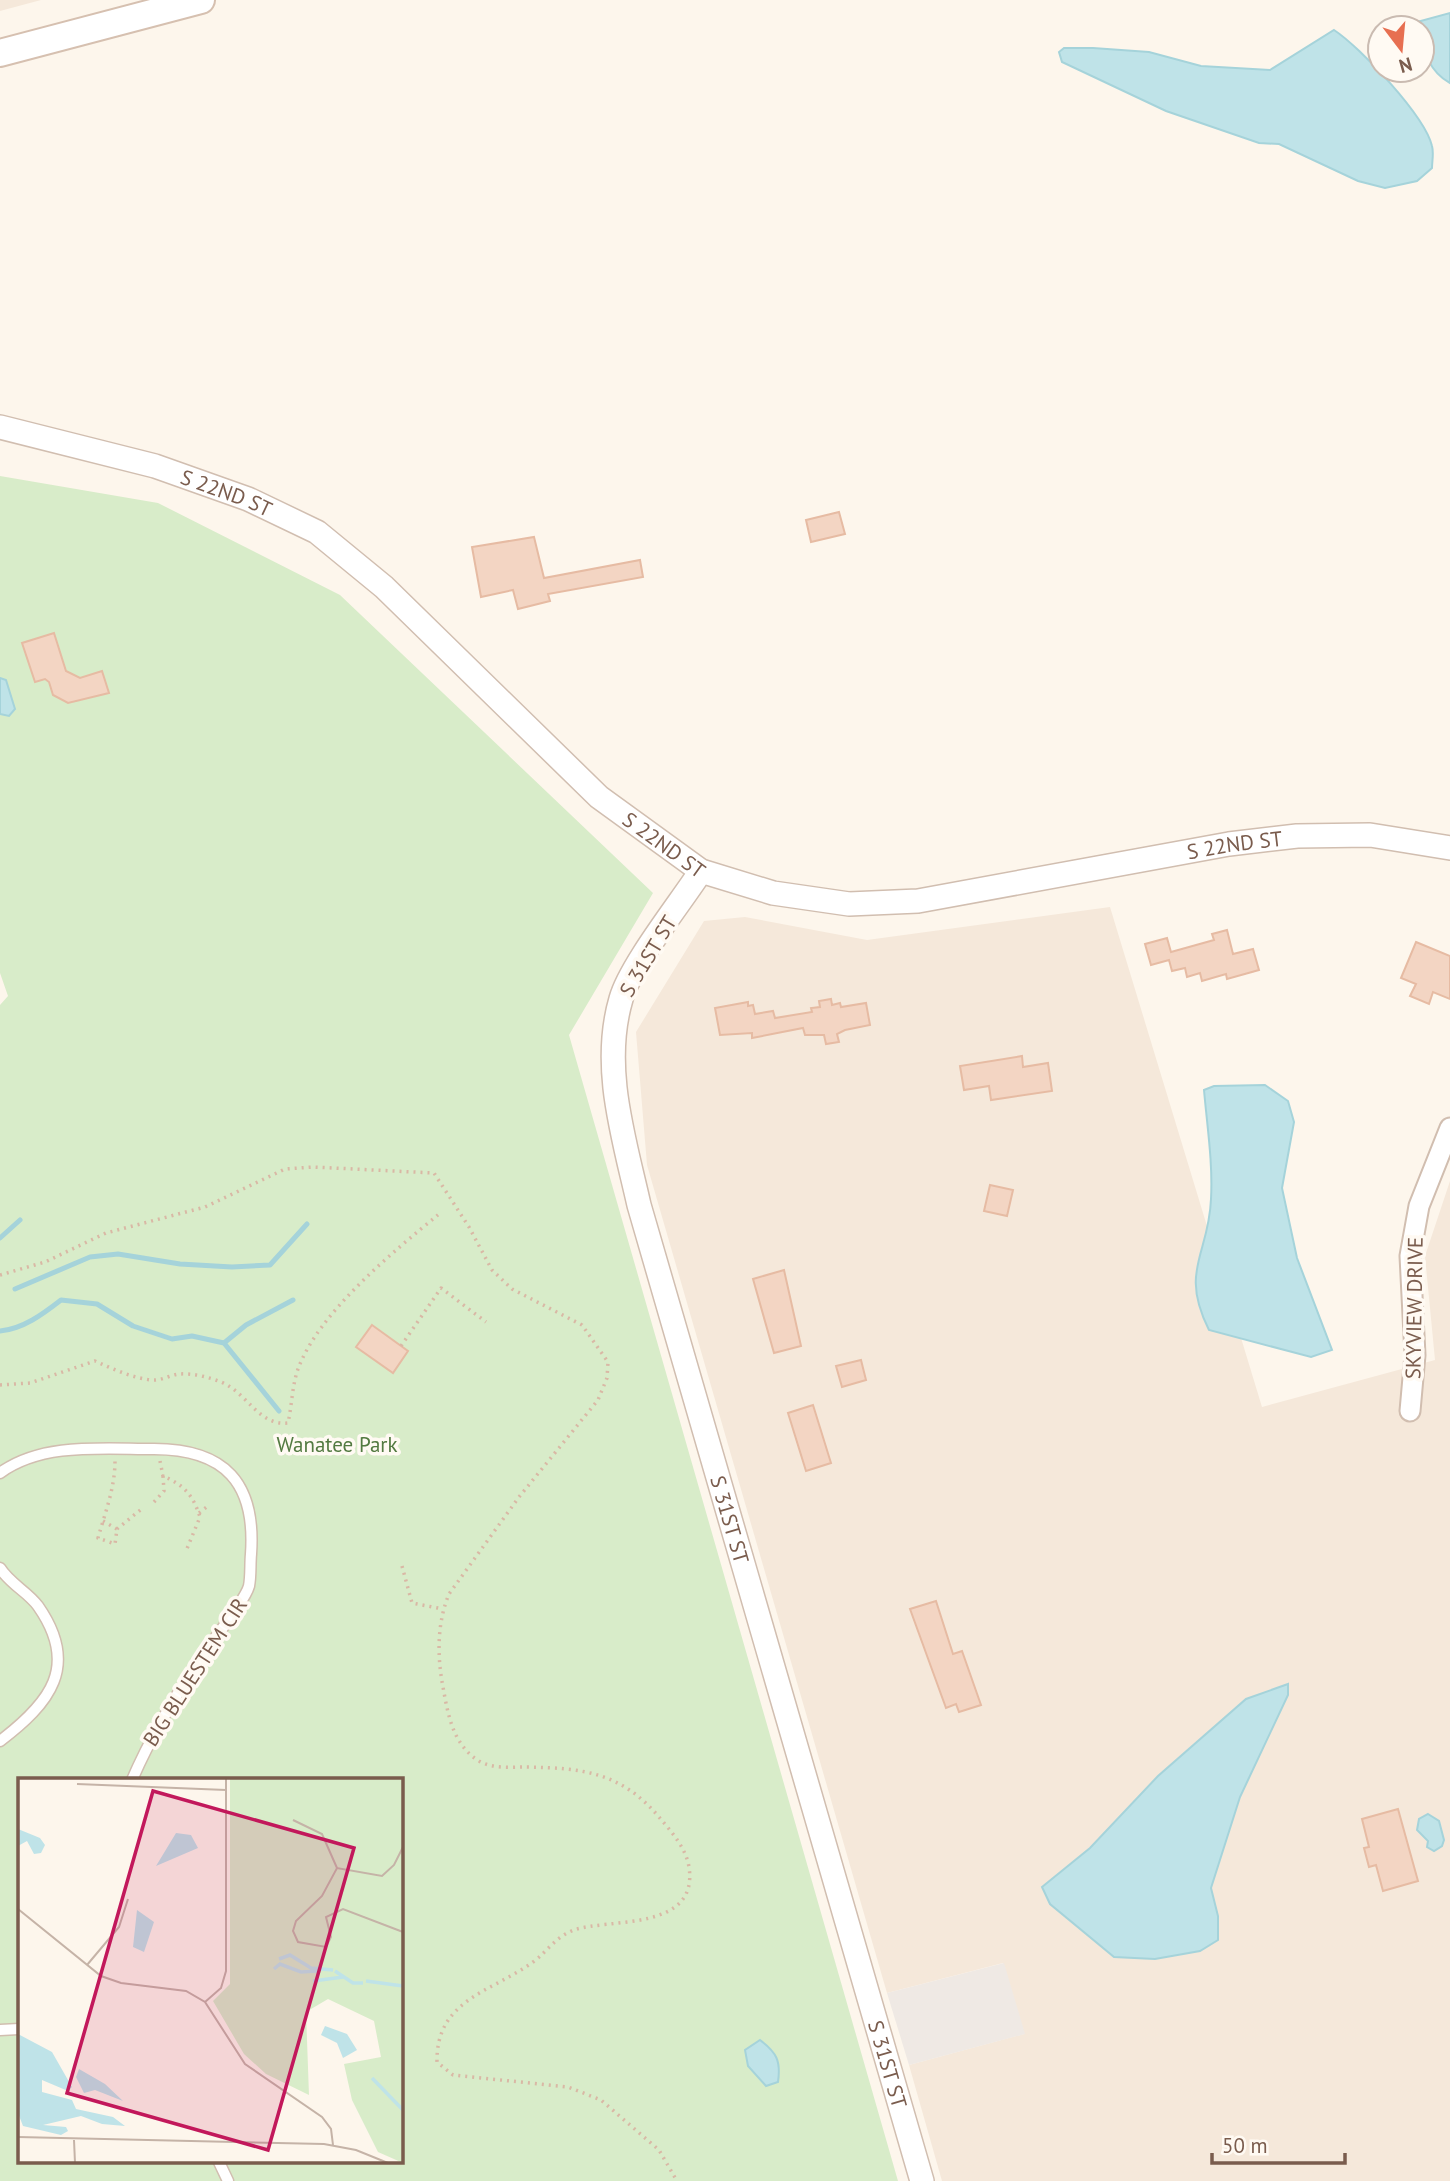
<svg xmlns="http://www.w3.org/2000/svg" width="1450" height="2181" font-family="'PT Sans',sans-serif">
  <style>
    .residential { fill: #f5e8da }
    .industrial { fill: #efe9e4 }
    .green { fill: #d8ecc9; fill-rule: evenodd }
    .water { fill: #bfe3e8; stroke: #a5d3da; stroke-width: 2 }
    .lines { fill: none; stroke-linecap: round; stroke-linejoin: round }
    .stream { stroke: #a5d3da; stroke-width: 5 }
    .building { fill: #f3d5c3; stroke: #e6bba3; stroke-width: 2 }
    .service-casing { stroke: #d1beb0; stroke-width: 13 }
    .minor-casing { stroke: #d1beb0; stroke-width: 23 }
    .tertiary-casing { stroke: #d1beb0; stroke-width: 26 }
    .secondary-casing { stroke: #d6c0b0; stroke-width: 30 }
    .path { stroke: #d9b8a5; stroke-width: 3.5; stroke-dasharray: 2 5; stroke-linecap: butt }
    .service { stroke: #fff; stroke-width: 10 }
    .minor { stroke: #fff; stroke-width: 19 }
    .tertiary { stroke: #fff; stroke-width: 23 }
    .secondary { stroke: #fff; stroke-width: 26 }
    .labels { text-anchor: middle; dominant-baseline: central; stroke-width: 7; stroke-linejoin: round; paint-order: stroke }
    .street-label { font-size: 21px; fill: #7a5c4d; stroke: #fffaf3 }
    .park-label { font-size: 21px; fill: #537a41; stroke: #fffaf3 }
    .inset-river { fill: none; stroke: #bfe3e8; stroke-width: 3.5 }
    .inset-road { fill: none; stroke: #c5b3a7; stroke-width: 2 }
    .view { fill: #c2185b; fill-opacity: 0.15; stroke: #c2185b; stroke-width: 3.5 }
    .inset-edge { fill: none; stroke: #7a5c4d; stroke-width: 3.5 }
  </style>
  <rect width="100%" height="100%" fill="#fdf6ec"/>
  <g class="residential">
    <polygon points="0,0 41,0 0,11"/>
    <polygon points="1110,907 1262,1407 1435,1360 1425,1256 1450,1181 1450,2181 942,2181 909,2065 1024,2034 1003,1963 887,1993 647,1165 636,1032 704,921 745,917 867,940"/>
  </g>
  <polygon class="industrial" points="1004,1963 1025,2034 909,2065 887,1993"/>
  <path class="green" d="M0,476L158,503L340,595L653,893L569,1035L898,2181H0V1005L8,996L0,973ZM19,1780H401V2162H19Z"/>
  <g class="water">
    <path d="M1450,13V83C1430,72 1422,51 1422,28H1418L1417,22Z"/>
    <path d="M1334,30C1360,47 1425,116 1432,146C1434,153 1432,161 1432,168L1417,181L1385,188L1358,181L1279,144L1259,143L1166,111L1062,62L1059,52L1064,48H1093L1149,52L1201,66L1270,70Z"/>
    <polygon points="0,678 6,680 15,709 9,716 0,714"/>
    <path d="M1265,1085L1288,1101L1294,1122L1282,1188L1297,1258L1332,1350L1311,1357L1209,1330C1179,1270 1209,1255 1211,1199C1213,1163 1207,1125 1204,1090L1214,1086Z"/>
    <polygon points="1288,1684 1288,1695 1240,1797 1211,1888 1218,1916 1218,1940 1200,1951 1155,1959 1114,1957 1050,1904 1042,1887 1090,1848 1158,1776 1246,1699"/>
    <polygon points="1428,1814 1439,1821 1444,1840 1442,1846 1434,1851 1427,1847 1428,1841 1417,1830 1419,1819"/>
    <path d="M760,2040C777,2053 781,2061 778,2082L766,2086L748,2066L745,2050Z"/>
  </g>
  <g class="lines">
    <g class="stream">
      <polyline points="0,1238 20,1220"/>
      <polyline points="15,1289 90,1257 118,1254 180,1264 232,1267 270,1265 307,1224"/>
      <path d="M0,1331C23,1329 43,1314 61,1300L97,1304L133,1326L172,1339L192,1336L224,1343L279,1411"/>
      <polyline points="224,1343 246,1325 293,1300"/>
    </g>
  </g>
  <g class="building">
    <polygon points="839,512 845,534 811,542 806,520"/>
    <polygon points="534,537 544,578 640,560 643,577 548,594 550,601 518,609 513,590 481,597 472,547"/>
    <polygon points="54,633 66,671 80,678 102,671 109,693 68,703 53,695 49,682 45,679 35,682 22,643"/>
    <polygon points="1227,930 1233,954 1253,949 1259,970 1227,979 1226,974 1202,981 1200,973 1187,977 1185,968 1172,971 1169,960 1151,965 1145,944 1167,938 1171,952 1214,940 1212,934"/>
    <polygon points="1416,942 1450,956 1450,999 1433,992 1429,1004 1410,996 1416,984 1401,978"/>
    <polygon points="831,999 832,1005 840,1003 841,1007 866,1003 870,1025 845,1030 837,1034 839,1042 826,1044 824,1035 805,1035 803,1028 752,1038 752,1033 720,1035 715,1008 748,1002 748,1006 753,1005 755,1014 773,1011 775,1018 812,1012 811,1008 820,1007 819,1001"/>
    <polygon points="1022,1056 1023,1067 1048,1063 1052,1091 991,1100 989,1086 964,1090 960,1066"/>
    <polygon points="990,1185 1013,1190 1007,1216 984,1211"/>
    <polygon points="784,1270 801,1346 774,1353 753,1279"/>
    <polygon points="372,1325 408,1351 393,1373 356,1347"/>
    <polygon points="861,1360 866,1380 842,1387 836,1366"/>
    <polygon points="813,1405 831,1463 806,1471 788,1413"/>
    <polygon points="936,1601 953,1654 962,1651 981,1705 959,1712 956,1704 946,1708 910,1609"/>
    <polygon points="1398,1809 1418,1881 1383,1891 1376,1865 1369,1867 1364,1848 1369,1847 1362,1819"/>
  </g>
  <g class="lines">
    <g class="service-casing">
      <g id="service">
        <path d="M0,1473C42,1442 104,1449 154,1449C225,1449 256,1483 251,1554C250,1564 251,1576 249,1586C245,1601 212,1641 202,1656C175,1696 151,1736 132,1780"/>
        <path d="M0,1568C10,1584 28,1592 38,1606C80,1666 50,1703 0,1741"/>
        <polyline points="0,2030 19,2029"/>
        <polyline points="219,2162 228,2181"/>
      </g>
    </g>
    <g class="minor-casing">
      <polyline id="minor" points="1410,1411 1415,1355 1410,1256 1419,1206 1450,1128"/>
    </g>
    <g class="tertiary-casing">
      <g id="tertiary">
        <path id="s1" d="M0,427L155,466L248,499L317,532L384,587L599,797L701,871L773,893L849,904L918,901L1229,844L1297,836L1370,835L1450,848"/>
        <path id="s2" d="M701,871C681,902 630,966 621,999C601,1067 624,1138 639,1205L922,2181"/>
      </g>
    </g>
    <g class="secondary-casing">
      <polyline id="secondary" points="0,53 201,0"/>
    </g>
    <g class="path">
      <path d="M0,1275L45,1262L106,1233L205,1207L285,1169L313,1167L434,1173L469,1227L492,1270L512,1289L582,1325L608,1362L607,1378L598,1400L519,1497L449,1594C437,1623 437,1656 443,1687C448,1715 453,1745 479,1761C493,1769 511,1767 526,1767C582,1768 621,1772 659,1817C671,1831 686,1848 689,1867C699,1932 608,1918 574,1930C555,1937 548,1951 533,1962C492,1992 436,1999 437,2062L453,2075L568,2087L601,2100L659,2150L677,2181"/>
      <polyline points="401,1346 441,1288 486,1322"/>
      <path d="M0,1385L30,1383L95,1361C113,1369 132,1378 152,1380C161,1381 170,1375 179,1374C193,1373 208,1377 221,1382C248,1393 258,1426 288,1423C292,1405 292,1386 298,1369C319,1312 393,1252 439,1214"/>
      <polyline points="160,1461 163,1476"/>
      <path d="M154,1502L164,1491L163,1476C184,1485 193,1495 200,1517L186,1551"/>
      <polyline points="199,1513 208,1506"/>
      <path d="M103,1521L117,1529L115,1544L98,1538C105,1513 115,1488 115,1461"/>
      <polyline points="117,1529 144,1507"/>
      <polyline points="402,1566 412,1603 443,1609"/>
    </g>
    <use href="#service" class="service"/>
    <use href="#minor" class="minor"/>
    <use href="#tertiary" class="tertiary"/>
    <use href="#secondary" class="secondary"/>
  </g>
  <g class="labels">
    <g class="street-label">
      <text stroke="none"><textPath href="#s1" startOffset="236">S 22ND ST</textPath></text>
      <text stroke="none"><textPath href="#s1" startOffset="803">S 22ND ST</textPath></text>
      <text stroke="none"><textPath href="#s1" startOffset="1391">S 22ND ST</textPath></text>
      <text transform="translate(648 956) rotate(-59)">S 31ST ST</text>
      <text transform="translate(1414 1308) rotate(-89)">SKYVIEW DRIVE</text>
      <text stroke="none"><textPath href="#s2" startOffset="688">S 31ST ST</textPath></text>
      <text transform="translate(195 1672) rotate(-57)">BIG BLUESTEM CIR</text>
      <text stroke="none"><textPath href="#s2" startOffset="1255">S 31ST ST</textPath></text>
    </g>
    <g class="park-label">
      <text x="337" y="1444">Wanatee Park</text>
    </g>
  </g>
  <g transform="translate(18 1778)">
    <rect width="385" height="385" fill="#fdf6ec"/>
    <path d="M212,0H385V385L360,374L334,322L326,286L363,279L356,243L310,221L288,234L291,317L248,296L226,276L195,223L212,206Z" fill="#d8ecc9"/>
    <path d="M0,51L22,60L27,67L23,75L16,76L9,63L0,68ZM158,55L173,57L180,70L138,88ZM119,132L136,144L126,174L115,169ZM307,248L329,256L339,272L325,280L319,265L303,257ZM0,256L34,274L54,309L50,313L24,302V314L54,322L58,331L95,339L107,348L84,346L63,338L25,347L48,349L50,353L43,357L5,348L0,335ZM61,291L87,306L105,323L77,312L66,315L58,299Z" fill="#bfe3e8"/>
    <path class="inset-river" d="M261,181L272,177L293,190L315,192M256,191L262,186L283,194L299,193M317,193L335,205H345M295,203L325,199M348,203L385,208M354,300L385,332"/>
    <path class="inset-road" d="M59,6L208,12M275,42L304,56L319,90M385,69L376,87L364,98L319,90L304,118L278,143L275,153L280,164L308,169L313,159L308,139L325,131L385,154M0,131L83,198L103,205L168,213L187,224L227,286L304,339L313,351L315,367M69,187L101,149L110,121M187,224L203,210L208,193V0M0,359L306,366L338,372L370,385M56,362L57,385"/>
    <path class="view" d="M135,13L336,70L250,372L49,315Z"/>
    <rect width="385" height="385" class="inset-edge"/>
  </g>
  <g transform="translate(1401 49) rotate(164)"><circle r="33" fill="#fffaf3" stroke="#cabbb1" stroke-width="2"/>
  <path d="M0-5L12 26L0 18L-12 26Z" fill="#e76f51"/>
  <text y="-10" font-size="19" font-weight="bold" text-anchor="middle" fill="#7a5c4d">N</text>
  </g>
  <path d="M1212 2153v10h133v-10" fill="none" stroke="#7a5c4d" stroke-width="3.5"/>
  <text x="1222" y="2153" font-size="21" fill="#7a5c4d" stroke="#fffaf3" stroke-width="5" paint-order="stroke">50 m</text>
</svg>
